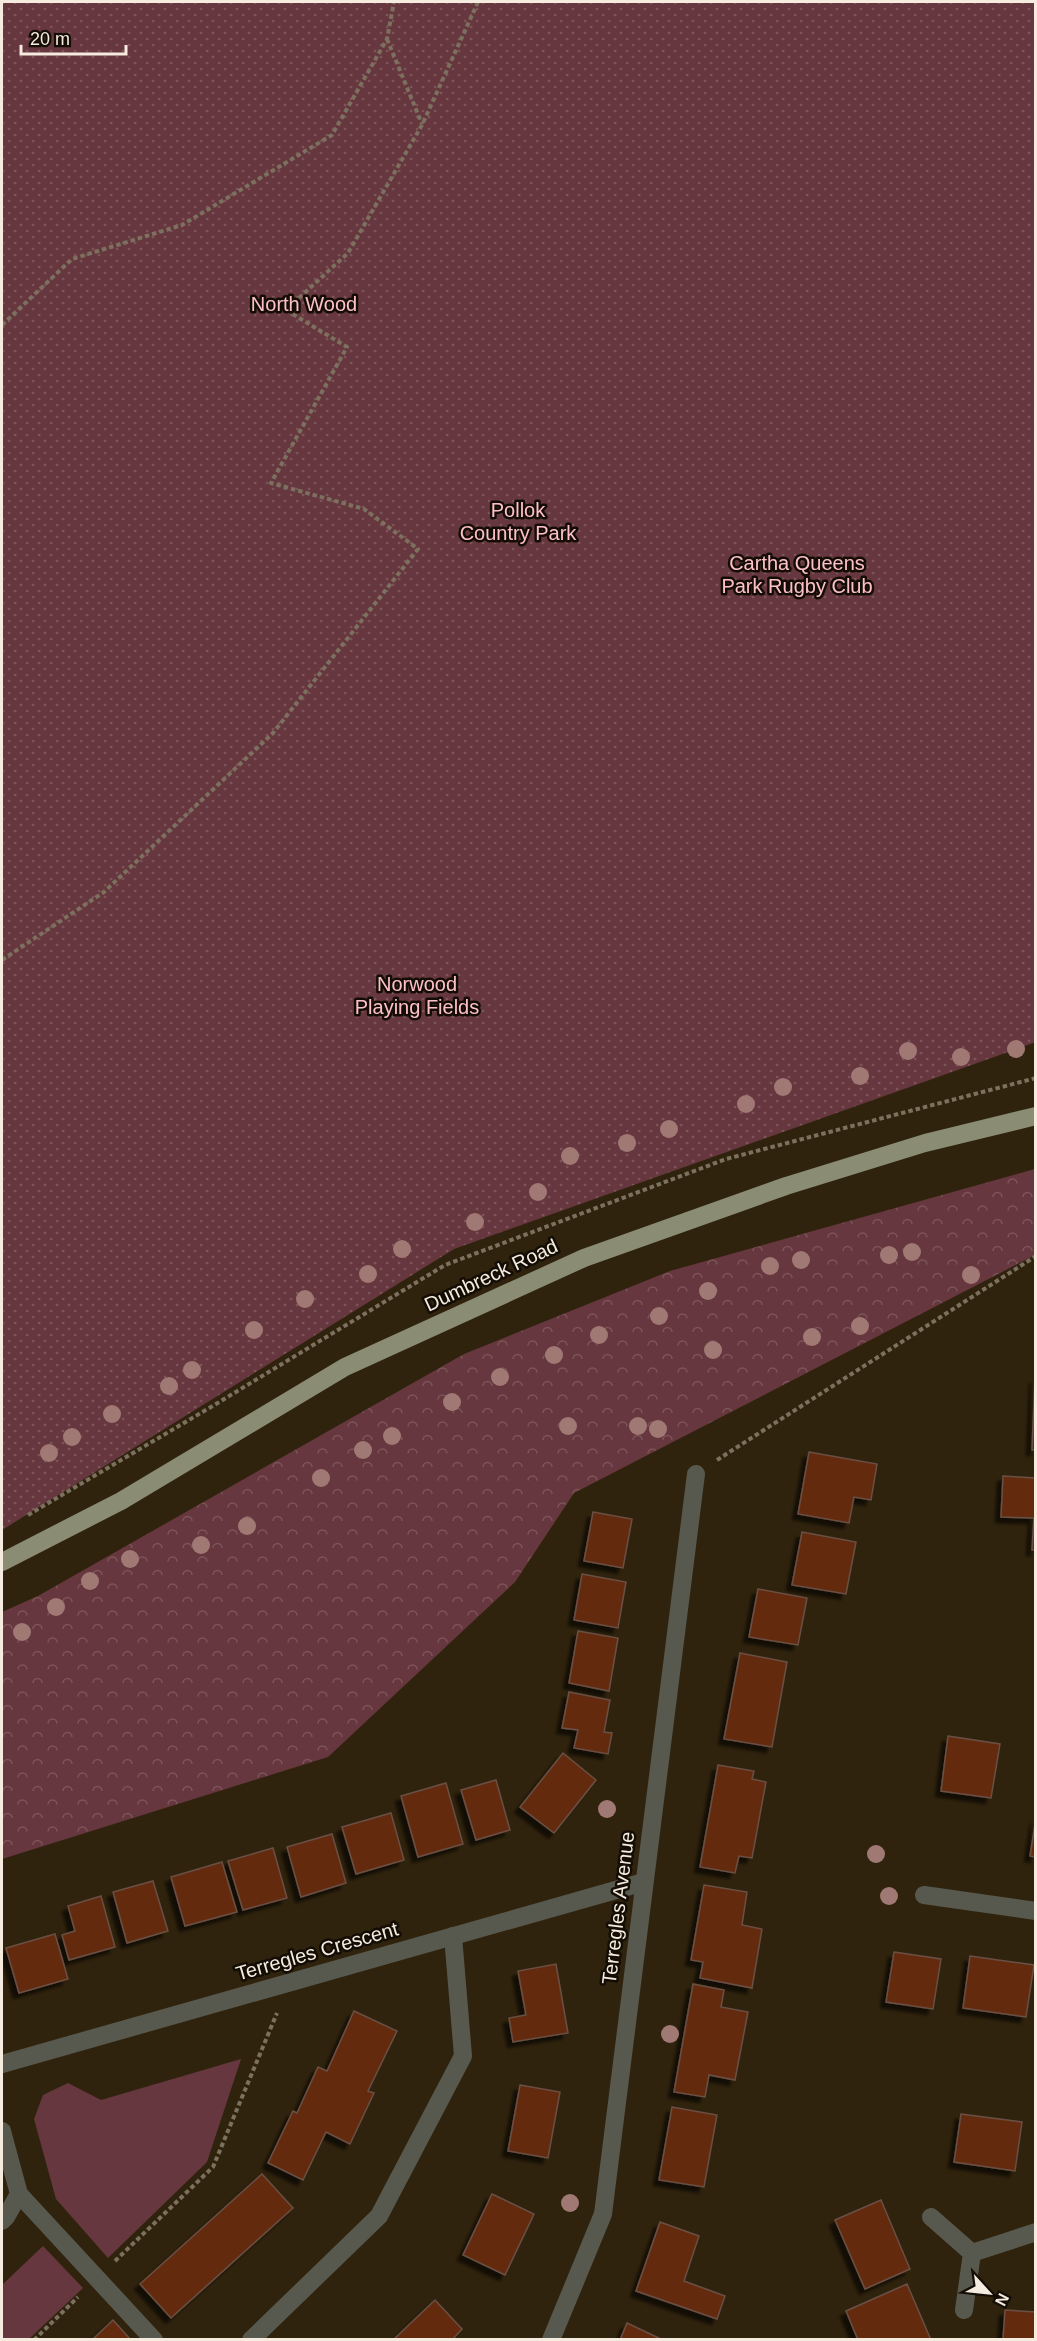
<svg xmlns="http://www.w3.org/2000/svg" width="1037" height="2341" font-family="Arial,sans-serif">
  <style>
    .grass { fill: #66373e }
    .forest { fill: url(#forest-crowns) }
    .park { fill: url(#park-dots) }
    .building { fill: #632c11; stroke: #6a4f44; stroke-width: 1.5; filter: url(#shadow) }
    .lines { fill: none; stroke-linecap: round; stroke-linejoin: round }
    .path { stroke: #7c715e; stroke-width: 4; stroke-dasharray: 4.5 3; stroke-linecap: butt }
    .minor { stroke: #58594e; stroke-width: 18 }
    .major { stroke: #8a8c74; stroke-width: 18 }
    .tree { fill: #a17974 }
    .labels { text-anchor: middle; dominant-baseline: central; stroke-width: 5; stroke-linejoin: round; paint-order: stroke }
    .park-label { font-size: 20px; fill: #fec0c8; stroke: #130d05 }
    .street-label { font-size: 20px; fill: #f5ecdf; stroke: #130d05 }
  </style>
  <defs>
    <pattern id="forest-crowns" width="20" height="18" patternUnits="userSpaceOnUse" patternTransform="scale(1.5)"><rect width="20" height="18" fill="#66373e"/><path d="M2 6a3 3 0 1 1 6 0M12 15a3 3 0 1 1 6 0" fill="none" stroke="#7c5459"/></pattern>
    <pattern id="park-dots" width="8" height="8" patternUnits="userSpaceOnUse" patternTransform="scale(1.5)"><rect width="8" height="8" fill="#66373e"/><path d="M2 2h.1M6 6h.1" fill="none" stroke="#7c5459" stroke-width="1.8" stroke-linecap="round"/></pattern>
    <filter id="shadow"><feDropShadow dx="-5.5" dy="5.5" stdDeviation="1.5" flood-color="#0009"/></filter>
  </defs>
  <rect width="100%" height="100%" fill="#30230d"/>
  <g class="grass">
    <polygon points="241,2059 207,2162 108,2258 56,2199 34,2119 43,2095 68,2083 101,2100"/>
    <polygon points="43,2246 83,2288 29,2339 2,2339 2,2285"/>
  </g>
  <polygon class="forest" points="1035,1169 1035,1255 574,1493 515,1582 328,1757 2,1859 2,1612 38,1596 464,1354 670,1271"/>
  <polygon class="park" points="2,2 1035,2 1036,1042 454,1249 2,1530"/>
  <g class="building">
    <polygon points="1035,1378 1036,1378 1036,1450 1032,1450"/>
    <polygon points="809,1452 877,1464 871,1500 854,1497 849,1523 798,1514"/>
    <polygon points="1003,1476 1036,1478 1036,1550 1032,1550 1034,1518 1001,1517"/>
    <polygon points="593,1512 632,1519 623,1568 584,1561"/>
    <polygon points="802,1532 856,1542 846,1594 792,1585"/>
    <polygon points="582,1574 626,1582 618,1628 574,1620"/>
    <polygon points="758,1589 807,1598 798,1645 749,1637"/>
    <polygon points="578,1631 618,1638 609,1691 569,1683"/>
    <polygon points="740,1653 787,1662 772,1747 724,1739"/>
    <polygon points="569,1692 610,1700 604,1732 612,1733 608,1754 574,1748 578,1730 562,1728"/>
    <polygon points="948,1736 1000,1744 991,1798 941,1791"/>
    <polygon points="563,1753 596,1780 554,1833 520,1807"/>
    <polygon points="718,1765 754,1771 752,1779 766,1782 752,1858 739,1856 735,1873 700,1867"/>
    <polygon points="496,1780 510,1830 476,1840 461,1790"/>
    <polygon points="446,1783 463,1844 418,1857 401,1796"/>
    <polygon points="391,1813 404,1860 356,1874 342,1827"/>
    <polygon points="1036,1818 1036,1857 1030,1856"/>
    <polygon points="332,1834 346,1883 301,1897 287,1847"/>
    <polygon points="273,1848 287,1898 243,1910 228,1861"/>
    <polygon points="222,1862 237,1912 185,1926 171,1877"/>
    <polygon points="153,1881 168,1931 127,1943 113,1892"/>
    <polygon points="704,1885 747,1892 742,1925 762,1929 752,1988 700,1978 703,1962 691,1960"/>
    <polygon points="101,1896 115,1947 69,1960 62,1935 75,1931 68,1906"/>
    <polygon points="55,1934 68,1979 19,1993 6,1948"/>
    <polygon points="894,1952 941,1959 933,2009 886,2002"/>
    <polygon points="970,1956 1034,1965 1026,2017 963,2008"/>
    <polygon points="556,1964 568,2033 513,2042 509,2018 526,2015 518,1971"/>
    <polygon points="693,1984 724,1990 721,2007 748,2012 735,2080 709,2075 705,2097 674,2092"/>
    <polygon points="354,2011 397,2031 368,2091 374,2093 350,2144 326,2132 303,2180 268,2163 293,2111 297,2113 318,2067 327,2071"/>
    <polygon points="520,2085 560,2092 548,2158 508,2151"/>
    <polygon points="672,2107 717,2115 704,2187 659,2180"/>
    <polygon points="961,2114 1022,2122 1015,2171 954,2162"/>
    <polygon points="262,2174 293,2208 171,2318 140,2284"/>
    <polygon points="492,2194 534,2214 505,2275 463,2255"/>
    <polygon points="881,2200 910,2269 865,2289 835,2220"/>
    <polygon points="660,2222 699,2236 684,2281 725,2296 717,2319 636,2291"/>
    <polygon points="907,2284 931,2340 858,2340 846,2311"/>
    <polygon points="435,2300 462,2329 452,2340 393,2340"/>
    <polygon points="1005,2310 1036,2312 1036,2340 1003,2340"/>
    <polygon points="113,2320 131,2340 92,2340"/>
    <polygon points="627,2323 663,2340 620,2340"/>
  </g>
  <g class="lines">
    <g class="path">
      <polyline points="387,39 422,124"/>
      <polyline points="2,325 72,259 182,225 332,135 387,39 394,2"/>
      <polyline points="2,960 104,892 273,733 418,549 364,509 271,483 347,347 286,310 348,253 422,125 478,2"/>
      <polyline points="717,1460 1036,1256"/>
      <polyline points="28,1515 216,1404 445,1265 726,1159 1036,1078"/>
      <polyline points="115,2261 213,2167 277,2013"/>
      <polyline points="34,2340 78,2297"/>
    </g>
    <g class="minor">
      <polyline points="924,1895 1036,1911"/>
      <polyline points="2,2064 644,1882"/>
      <polyline points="2,2131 19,2194 6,2217 2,2221"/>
      <polyline points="19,2194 154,2340"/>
      <polyline points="931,2217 972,2253 964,2310"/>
      <polyline points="972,2253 1036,2232"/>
      <polyline points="251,2340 379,2216 463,2056 453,1936"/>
      <polyline points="551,2340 603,2214 696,1474"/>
    </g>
    <polyline class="major" points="2,1562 121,1501 345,1367 584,1258 786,1186 925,1143 1036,1116"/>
  </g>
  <g class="tree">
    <circle cx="1016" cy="1049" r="9"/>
    <circle cx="908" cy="1051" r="9"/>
    <circle cx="961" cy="1057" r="9"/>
    <circle cx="860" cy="1076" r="9"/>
    <circle cx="783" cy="1087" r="9"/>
    <circle cx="746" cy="1104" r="9"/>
    <circle cx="669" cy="1129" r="9"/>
    <circle cx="627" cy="1143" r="9"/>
    <circle cx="570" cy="1156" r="9"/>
    <circle cx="538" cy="1192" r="9"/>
    <circle cx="475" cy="1222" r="9"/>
    <circle cx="402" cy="1249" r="9"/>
    <circle cx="912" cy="1252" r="9"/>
    <circle cx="889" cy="1255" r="9"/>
    <circle cx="801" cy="1260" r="9"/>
    <circle cx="770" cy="1266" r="9"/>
    <circle cx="368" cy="1274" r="9"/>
    <circle cx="971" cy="1275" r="9"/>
    <circle cx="708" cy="1291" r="9"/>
    <circle cx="305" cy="1299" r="9"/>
    <circle cx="659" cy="1316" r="9"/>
    <circle cx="860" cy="1326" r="9"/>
    <circle cx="254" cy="1330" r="9"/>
    <circle cx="599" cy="1335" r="9"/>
    <circle cx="812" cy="1337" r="9"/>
    <circle cx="713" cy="1350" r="9"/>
    <circle cx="554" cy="1355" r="9"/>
    <circle cx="192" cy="1370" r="9"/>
    <circle cx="500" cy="1377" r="9"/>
    <circle cx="169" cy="1386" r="9"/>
    <circle cx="452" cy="1402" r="9"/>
    <circle cx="112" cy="1414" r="9"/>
    <circle cx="568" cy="1426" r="9"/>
    <circle cx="638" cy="1426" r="9"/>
    <circle cx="658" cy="1429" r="9"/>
    <circle cx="392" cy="1436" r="9"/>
    <circle cx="72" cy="1437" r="9"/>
    <circle cx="363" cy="1450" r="9"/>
    <circle cx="49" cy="1453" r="9"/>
    <circle cx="321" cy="1478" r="9"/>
    <circle cx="247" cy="1526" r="9"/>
    <circle cx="201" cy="1545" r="9"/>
    <circle cx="130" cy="1559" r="9"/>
    <circle cx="90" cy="1581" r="9"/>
    <circle cx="56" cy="1607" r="9"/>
    <circle cx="22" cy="1632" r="9"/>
    <circle cx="607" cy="1809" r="9"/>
    <circle cx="876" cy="1854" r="9"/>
    <circle cx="889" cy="1896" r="9"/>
    <circle cx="670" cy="2034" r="9"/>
    <circle cx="570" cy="2203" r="9"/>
  </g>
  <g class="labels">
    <g class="park-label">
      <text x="304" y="304">North Wood</text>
      <text x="518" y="510">Pollok<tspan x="518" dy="23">Country Park</tspan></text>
      <text x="797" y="563">Cartha Queens<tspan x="797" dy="23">Park Rugby Club</tspan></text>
      <text x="417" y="984">Norwood<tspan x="417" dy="23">Playing Fields</tspan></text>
    </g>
    <g class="street-label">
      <text transform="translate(491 1275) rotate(-25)">Dumbreck Road</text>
      <text transform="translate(618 1908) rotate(-83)">Terregles Avenue</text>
      <text transform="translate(317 1951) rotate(-16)">Terregles Crescent</text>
    </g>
  </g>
  <rect width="1037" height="2341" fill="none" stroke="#f5ecdf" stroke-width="6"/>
  <g transform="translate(989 2293) rotate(117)" stroke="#130d05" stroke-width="4.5" paint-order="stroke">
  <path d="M0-4.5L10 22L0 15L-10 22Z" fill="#f5ecdf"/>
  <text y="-9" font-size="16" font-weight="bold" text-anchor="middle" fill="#f5ecdf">N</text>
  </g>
  <path d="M21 45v9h105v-9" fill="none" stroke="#f5ecdf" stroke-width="3"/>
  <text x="30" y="45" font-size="18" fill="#f5ecdf" stroke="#130d05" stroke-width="4.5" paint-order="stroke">20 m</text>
</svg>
